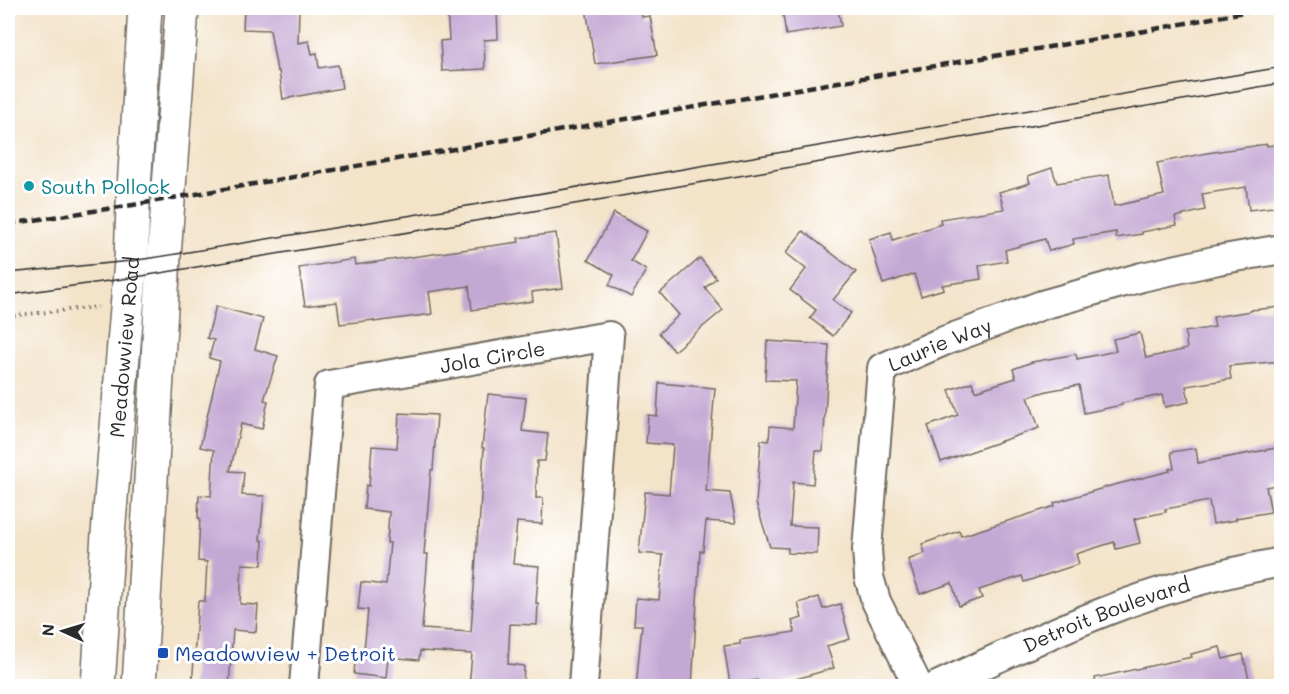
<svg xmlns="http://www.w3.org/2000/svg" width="1289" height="694" font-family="Mali,sans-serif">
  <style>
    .building { fill: #c4a8d4 }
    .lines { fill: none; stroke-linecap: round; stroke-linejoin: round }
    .street-casing { stroke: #716b62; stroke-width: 32 }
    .secondary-casing { stroke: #716b62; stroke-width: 36 }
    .path { stroke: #716b62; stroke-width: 4; stroke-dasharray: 1.5 4.5; stroke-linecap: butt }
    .street { stroke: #fff; stroke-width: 28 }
    .secondary { stroke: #fff; stroke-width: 33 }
    .tram { stroke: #2b2b2b; stroke-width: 1.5 }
    .rail { stroke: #2b2b2b; stroke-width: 4.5; stroke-dasharray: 9 4.5; stroke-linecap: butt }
    .culture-dot { fill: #0f9aa8; stroke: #fff; stroke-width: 2 }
    .transit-dot { fill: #1a4fb4; stroke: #fff; stroke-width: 2 }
    .labels { text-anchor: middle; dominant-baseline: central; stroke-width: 6; stroke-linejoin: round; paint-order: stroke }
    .culture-label { font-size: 20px; fill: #0d838f; stroke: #fff; text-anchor: start }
    .street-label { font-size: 20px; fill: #2b2b2b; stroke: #fff }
    .transit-label { font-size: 20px; fill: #164399; stroke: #fff; text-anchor: start }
  </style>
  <rect width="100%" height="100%" fill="#fff"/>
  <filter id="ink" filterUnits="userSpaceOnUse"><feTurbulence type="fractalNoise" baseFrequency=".0167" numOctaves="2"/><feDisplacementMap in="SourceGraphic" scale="12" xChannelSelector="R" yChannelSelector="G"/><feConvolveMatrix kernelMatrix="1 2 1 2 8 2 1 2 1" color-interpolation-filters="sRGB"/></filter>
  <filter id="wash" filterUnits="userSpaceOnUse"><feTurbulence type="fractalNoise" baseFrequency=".008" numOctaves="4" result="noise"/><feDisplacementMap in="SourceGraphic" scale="24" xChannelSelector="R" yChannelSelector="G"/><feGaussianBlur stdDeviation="1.35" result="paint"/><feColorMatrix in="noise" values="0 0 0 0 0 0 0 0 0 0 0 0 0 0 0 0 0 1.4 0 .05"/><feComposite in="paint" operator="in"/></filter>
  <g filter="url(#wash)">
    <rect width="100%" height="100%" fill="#f3e3c9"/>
    <g id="blocks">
      <g class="building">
        <polygon points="244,8 299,8 298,43 309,41 312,54 317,53 319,68 338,65 342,88 283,99 279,71 277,71 270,30 243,29"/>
        <polygon points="447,8 497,8 498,39 484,40 485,69 442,71 440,41 449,40"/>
        <polygon points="586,8 640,8 642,17 650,16 657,55 595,64"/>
        <polygon points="782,8 838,8 841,26 786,35"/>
        <polygon points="1267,144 1267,146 1281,144 1281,206 1249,210 1246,187 1202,194 1205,210 1175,217 1177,225 1142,232 1142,234 1116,238 1116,232 1073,239 1074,244 1049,251 1045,239 1005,250 1007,261 979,266 981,279 942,285 944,289 921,296 914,274 883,284 869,239 891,232 893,240 941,224 940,219 1004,209 999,192 1030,183 1028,176 1052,168 1057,183 1109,175 1114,206 1164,195 1157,163 1207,153"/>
        <polygon points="614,213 647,231 631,261 646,270 631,297 609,285 614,275 588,260"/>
        <polygon points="803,231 856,272 833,300 851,313 833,336 810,318 816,310 790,290 806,269 786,253"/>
        <polygon points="556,233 563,288 532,292 533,301 472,310 469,286 429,292 432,314 374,322 374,320 340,324 337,302 305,306 299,268 354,259 355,265 519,242 518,238"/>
        <polygon points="700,258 716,278 705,288 723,310 674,351 659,333 679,315 660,293"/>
        <polygon points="216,306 263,319 255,349 278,356 264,400 268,401 262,429 241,424 230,471 244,472 242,495 264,496 260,540 263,541 262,565 242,564 240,604 258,605 256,632 233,630 229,687 192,687 198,601 205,601 207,562 198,561 200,518 198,518 199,495 211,496 214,450 200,447 220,361 209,358 214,340 207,338"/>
        <polygon points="1281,307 1281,361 1229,366 1231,379 1186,386 1189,402 1165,407 1162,395 1122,403 1122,405 1084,413 1079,385 1047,391 1028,397 1039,428 941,462 928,426 958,415 949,390 972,382 975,391 1016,378 1013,369 1032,362 1076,354 1077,359 1116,351 1113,339 1140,333 1146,358 1187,349 1185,332 1215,327 1213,317 1251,311 1251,310"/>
        <polygon points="767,341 829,345 823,451 816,451 813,484 793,482 790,526 818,527 817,554 788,553 788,548 770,547 756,503 761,440 769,441 770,426 793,428 796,381 765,380"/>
        <polygon points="659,383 715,388 706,491 730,493 736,523 706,521 703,551 700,551 692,687 636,687 642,625 634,625 636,598 659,600 663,555 639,553 645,492 669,494 673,445 646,443 648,415 657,416"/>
        <polygon points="488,394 526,398 522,431 548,434 545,461 537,461 536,498 543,498 542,524 517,522 513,564 539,566 536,603 538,603 537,625 510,624 508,664 524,666 523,687 469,687 472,654 420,651 419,660 388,657 386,678 354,674 356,649 364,650 368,610 358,609 361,582 386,585 390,543 387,543 389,512 364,509 366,485 369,486 372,446 397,448 399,413 437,415 433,470 431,470 424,554 428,554 422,629 471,632 478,528 479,528 484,448 482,448"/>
        <polygon points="1281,447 1281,484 1266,487 1271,512 1236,518 1236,520 1213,524 1209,501 1165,509 1166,512 1134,519 1140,543 1116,549 1114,542 1076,554 1079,564 1024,582 1022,576 979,590 982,598 959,606 952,583 920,594 908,560 925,553 922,544 959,531 961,536 1055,506 1054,503 1110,486 1170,471 1169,469 1174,468 1171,452 1196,448 1198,463"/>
        <polygon points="819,597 823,609 840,604 850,639 827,646 834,668 782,683 783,687 758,687 757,680 730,684 724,646 740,644 740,640 795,632 792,621 802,618 798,603"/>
        <polygon points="1220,647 1223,659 1243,654 1251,687 1096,687 1095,678 1192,657 1191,654"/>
      </g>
    </g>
  </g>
  <g filter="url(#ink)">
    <use href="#blocks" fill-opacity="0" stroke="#716b62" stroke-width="1.5"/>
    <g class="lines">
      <g class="street-casing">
        <g id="street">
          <path id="s1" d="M304,686L329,385L609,336L583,686"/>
          <path id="s2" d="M918,686L876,601L869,577L867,549L882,368L944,341L1042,305L1142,277L1218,260L1282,249"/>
          <path id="s3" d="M937,686C994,660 1051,632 1109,610C1165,588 1223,573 1282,562"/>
        </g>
      </g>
      <g class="secondary-casing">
        <g id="secondary">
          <path id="s4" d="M98,686L108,534L131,261L133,205L145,8"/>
          <polyline points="139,686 164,256 182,8"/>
        </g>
      </g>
      <polyline class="path" points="8,316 98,307"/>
      <use href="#street" class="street"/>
      <use href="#secondary" class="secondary"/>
      <g class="tram">
        <polyline points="8,273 131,261 164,256 443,210 1282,67"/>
        <polyline points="8,295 130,278 446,226 1282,83"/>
      </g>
      <polyline class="rail" points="8,224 133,205 838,82 1145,31 1264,8"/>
    </g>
  </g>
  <circle class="culture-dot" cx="29" cy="186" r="6"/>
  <rect class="transit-dot" x="157" y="647" width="12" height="12" rx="3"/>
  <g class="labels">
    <g class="culture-label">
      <text x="41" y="186">South Pollock</text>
    </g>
    <g class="street-label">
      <text stroke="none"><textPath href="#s2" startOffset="392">Laurie Way</textPath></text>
      <text stroke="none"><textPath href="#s4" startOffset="340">Meadowview Road</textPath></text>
      <text stroke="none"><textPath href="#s1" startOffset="468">Jola Circle</textPath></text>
      <text stroke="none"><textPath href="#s3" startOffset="184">Detroit Boulevard</textPath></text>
    </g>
    <g class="transit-label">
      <text x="175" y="653">Meadowview + Detroit</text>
    </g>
  </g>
  <rect width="1289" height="694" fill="none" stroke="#fff" stroke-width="30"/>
  <g transform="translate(63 631) rotate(274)" stroke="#ffffff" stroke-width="4.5" paint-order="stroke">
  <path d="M0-4.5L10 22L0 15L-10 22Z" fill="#2b2b2b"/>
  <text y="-9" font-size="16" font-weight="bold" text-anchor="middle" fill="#2b2b2b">N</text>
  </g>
</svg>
